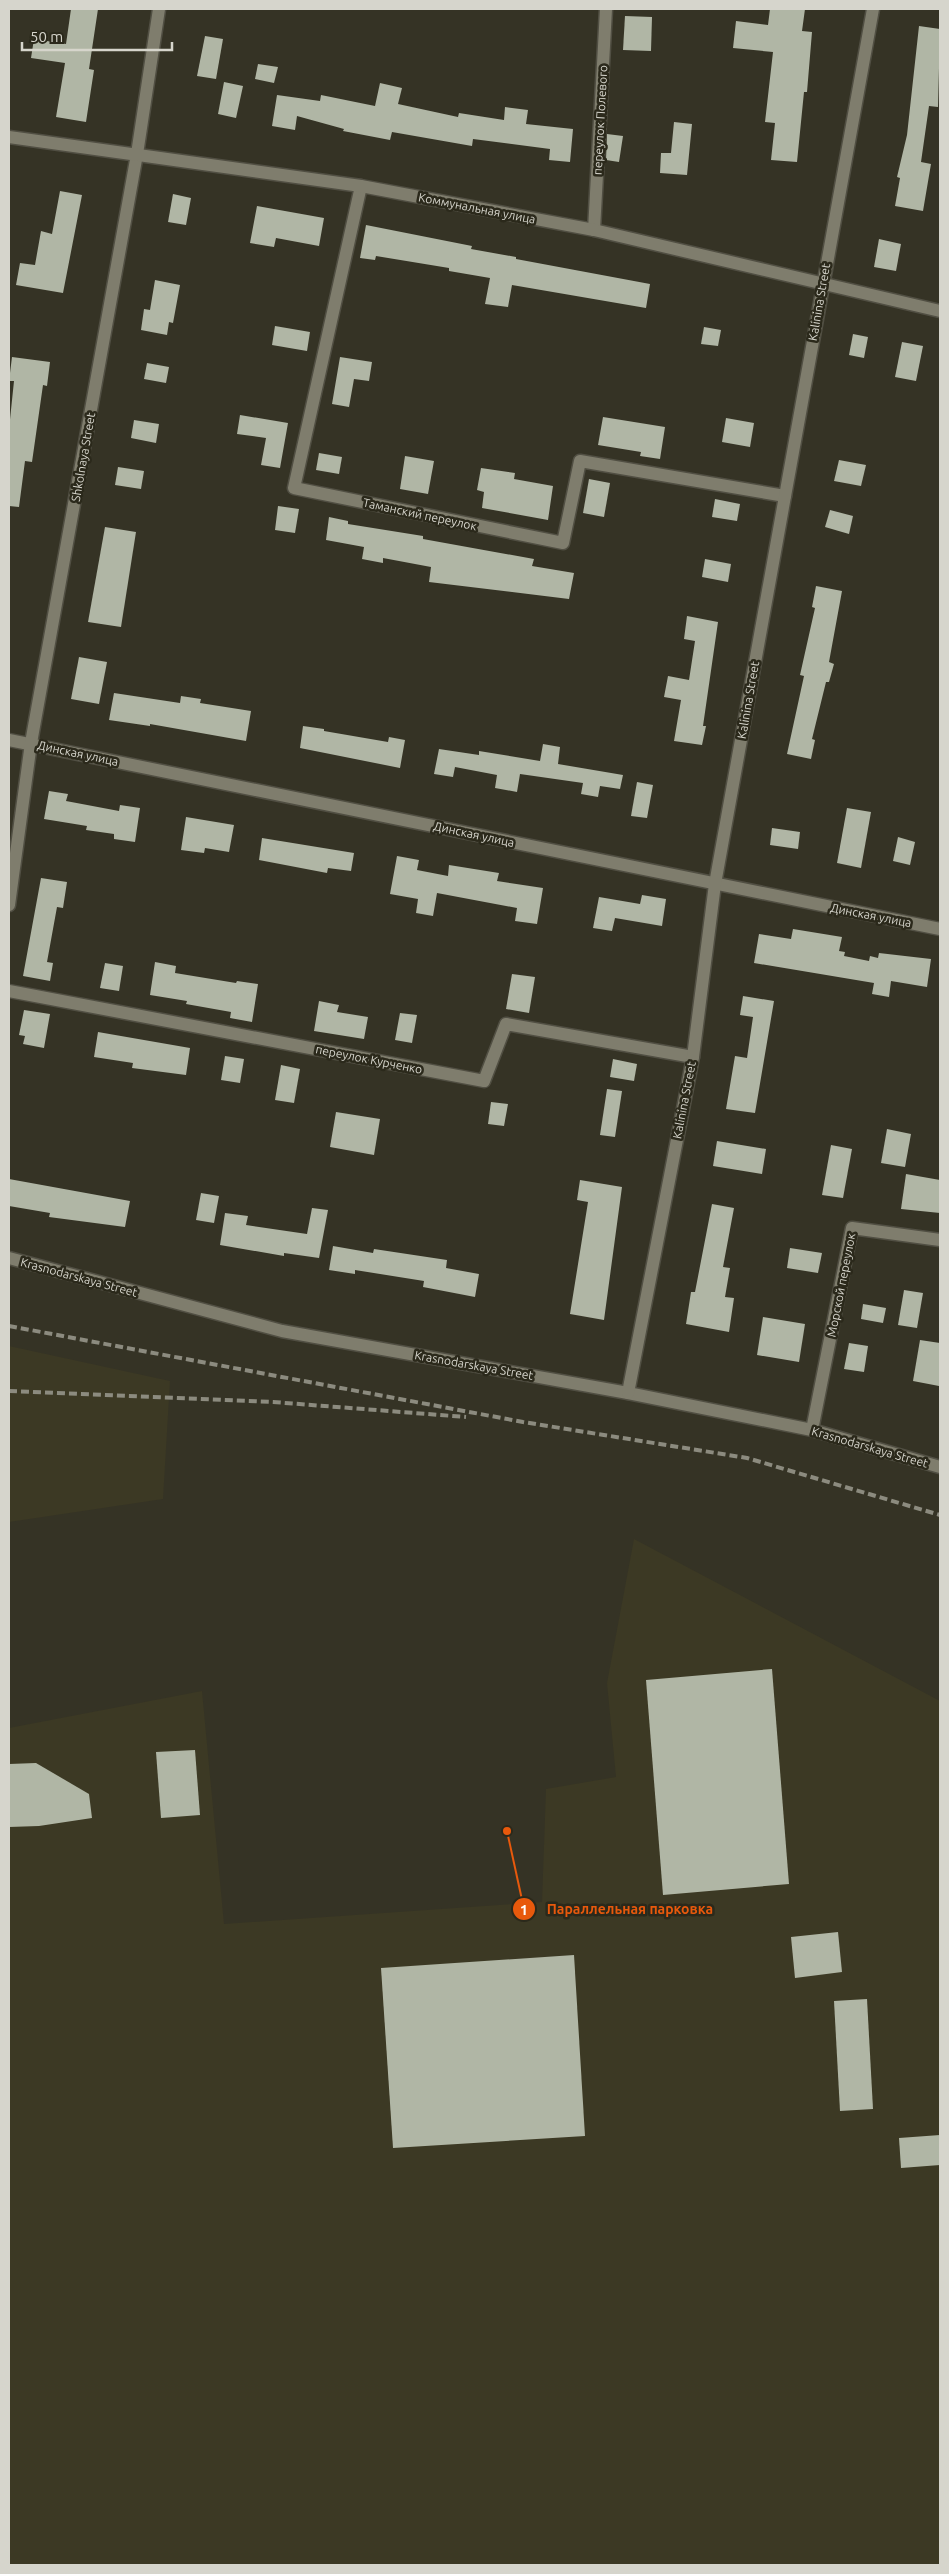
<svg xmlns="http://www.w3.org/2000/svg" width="949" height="2574" font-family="Ubuntu,sans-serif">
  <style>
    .built { fill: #3c3924 }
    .building { fill: #b0b6a5 }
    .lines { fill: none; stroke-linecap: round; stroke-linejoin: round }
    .minor-casing { stroke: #514f43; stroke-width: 15 }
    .tertiary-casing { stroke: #514f43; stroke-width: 15 }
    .minor { stroke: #7f7d6d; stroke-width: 12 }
    .tertiary { stroke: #7f7d6d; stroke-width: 12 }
    .rail { stroke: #8c8b7f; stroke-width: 4; stroke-dasharray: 8 4; stroke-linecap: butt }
    .labels { text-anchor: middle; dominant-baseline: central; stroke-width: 5; stroke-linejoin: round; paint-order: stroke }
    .street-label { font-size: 12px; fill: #d6d5cc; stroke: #2b291b }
    .leader { fill: none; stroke: #e8590c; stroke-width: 2 }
    .callout-dot { fill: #e8590c; stroke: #2b291b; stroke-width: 2 }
    .mark-label { font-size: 15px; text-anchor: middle; font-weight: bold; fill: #fff }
    .callout-label { font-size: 14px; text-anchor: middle; font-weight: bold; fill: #e8590c; stroke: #2b291b; stroke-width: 5; stroke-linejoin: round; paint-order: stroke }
  </style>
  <rect width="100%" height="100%" fill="#353325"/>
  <g class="built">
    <polygon points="9,1346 170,1381 163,1499 9,1522"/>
    <polygon points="634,1539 940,1701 940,2565 9,2565 9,1728 202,1691 224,1924 542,1902 546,1789 616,1777 607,1683"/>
  </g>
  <g class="building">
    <polygon points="71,9 98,9 89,69 94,70 86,122 56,117 65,63 31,58 34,39 66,44"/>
    <polygon points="770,9 805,9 802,31 812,32 807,92 804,92 797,162 771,160 775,123 765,122 773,52 733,48 736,21 768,25"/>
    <polygon points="625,16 652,17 651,51 623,50"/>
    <polygon points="919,26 940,29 938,107 929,106 921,162 931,164 923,211 895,206 900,178 897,177 907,135"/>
    <polygon points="205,36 223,39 216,79 197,76"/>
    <polygon points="258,64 278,67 274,83 255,79"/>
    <polygon points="224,82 243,86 236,118 218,114"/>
    <polygon points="380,83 402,88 398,104 458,117 459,113 504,120 505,107 528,110 526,124 573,129 570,162 549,160 550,149 473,139 472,146 392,132 390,140 343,131 344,129 297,116 295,130 272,126 277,95 320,101 321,95 375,106"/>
    <polygon points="674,122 692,124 687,175 660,173 661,153 671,153"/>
    <polygon points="607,134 623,136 619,162 606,160"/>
    <polygon points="60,191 82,195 63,293 16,285 20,263 35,265 41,231 52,234"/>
    <polygon points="173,194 191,198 186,225 168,222"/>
    <polygon points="257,206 324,218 319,246 276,238 274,247 250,243"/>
    <polygon points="366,225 472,246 471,249 516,257 516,259 650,284 646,308 512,285 508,307 485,304 490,278 449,271 449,268 376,256 375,260 360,258"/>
    <polygon points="879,239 901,244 896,271 874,267"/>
    <polygon points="155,280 180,285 173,323 169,322 167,335 141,330 144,309 150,310"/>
    <polygon points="275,326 310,332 307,351 272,345"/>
    <polygon points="704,327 721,330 718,346 701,344"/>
    <polygon points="853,334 868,337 864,358 849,355"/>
    <polygon points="902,342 923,346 916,381 895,377"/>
    <polygon points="12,357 50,362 47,386 43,385 32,462 25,461 19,507 9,506 9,429 14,381 9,381"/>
    <polygon points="340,357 372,362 369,381 354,379 349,407 332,404"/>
    <polygon points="147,363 169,367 166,383 144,379"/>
    <polygon points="240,415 288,423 280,468 261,465 266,438 237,434"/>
    <polygon points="603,417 665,427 660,459 640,456 641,452 598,445"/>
    <polygon points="726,418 754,423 750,447 722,442"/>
    <polygon points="134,420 159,424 156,443 131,438"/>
    <polygon points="319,453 342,457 339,474 316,470"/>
    <polygon points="405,456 434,461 428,494 400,489"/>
    <polygon points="839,460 866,465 861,486 834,481"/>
    <polygon points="118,467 144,471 141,489 115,485"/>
    <polygon points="481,468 515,473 514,479 553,486 548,520 482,508 484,492 477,490"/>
    <polygon points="589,479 610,483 604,517 583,513"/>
    <polygon points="715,499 740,504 737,521 712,517"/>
    <polygon points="278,506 299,509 295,533 275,530"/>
    <polygon points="830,510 853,516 849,534 825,527"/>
    <polygon points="329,517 348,521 348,524 423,536 423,539 534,559 532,566 574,573 569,599 429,582 431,567 383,558 383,563 362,559 364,547 326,540"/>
    <polygon points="105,527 136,532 121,627 88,622"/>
    <polygon points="705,559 731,564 728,582 702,577"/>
    <polygon points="816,586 842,591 829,662 834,664 829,682 826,682 812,739 815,740 811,759 787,754 804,676 800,675 815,608 812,607"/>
    <polygon points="687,616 718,622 703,726 706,726 702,745 674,741 681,700 664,697 668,676 689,680 695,641 684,639"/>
    <polygon points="79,657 107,662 99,704 71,699"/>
    <polygon points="114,693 180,703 181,696 201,699 200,703 251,711 246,741 150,724 150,726 109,720"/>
    <polygon points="303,726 324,729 324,731 388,742 389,737 405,740 400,768 300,748"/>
    <polygon points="543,744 560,747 558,764 623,775 620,789 600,786 598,797 581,794 583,783 520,774 517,792 495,788 497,775 455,767 453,777 434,774 439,749 479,755 479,751 540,761"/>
    <polygon points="637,782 653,785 647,818 631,816"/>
    <polygon points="49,791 68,794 66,801 119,811 120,805 140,808 135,842 114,839 114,834 86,830 87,826 44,819"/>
    <polygon points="847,808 871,812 861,868 837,863"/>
    <polygon points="186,817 234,825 229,852 205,848 204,853 181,850"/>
    <polygon points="772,828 800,832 798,849 770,845"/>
    <polygon points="898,837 915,842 910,865 893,861"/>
    <polygon points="262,838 354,853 351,871 328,868 327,873 259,860"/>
    <polygon points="397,856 419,860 417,870 448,876 449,865 499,873 497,881 543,888 537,924 515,921 517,908 437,893 433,916 416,913 418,899 390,894"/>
    <polygon points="41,878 67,882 63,908 57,907 47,962 53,963 50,981 23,976"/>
    <polygon points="642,895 666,899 662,926 615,918 612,931 593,928 599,897 640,904"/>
    <polygon points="793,929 842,937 839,951 845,952 844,956 869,961 870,956 878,958 879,953 931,959 927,987 891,981 889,997 872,994 874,983 754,963 759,934 791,939"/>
    <polygon points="155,962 176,966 175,973 236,983 237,981 258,984 252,1022 230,1018 231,1012 186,1004 187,1001 150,995"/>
    <polygon points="105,963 123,966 119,991 100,988"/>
    <polygon points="512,974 535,977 529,1013 506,1009"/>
    <polygon points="743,996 774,1001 755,1113 726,1109 735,1056 747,1058 753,1017 740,1015"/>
    <polygon points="319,1001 339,1005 337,1012 368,1017 364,1039 314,1031"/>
    <polygon points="24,1010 50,1014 44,1048 23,1044 25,1036 19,1035"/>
    <polygon points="400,1013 417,1015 412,1043 395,1040"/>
    <polygon points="98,1032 190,1048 186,1075 132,1068 133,1063 94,1057"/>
    <polygon points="225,1056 244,1059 240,1083 221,1080"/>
    <polygon points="613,1059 637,1064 634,1081 610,1077"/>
    <polygon points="281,1065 300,1069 294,1103 275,1100"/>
    <polygon points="607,1089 622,1091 615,1137 600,1135"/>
    <polygon points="491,1102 508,1104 504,1126 488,1124"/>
    <polygon points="336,1112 380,1119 374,1155 330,1147"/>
    <polygon points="887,1129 911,1134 905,1167 881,1163"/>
    <polygon points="717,1141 766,1149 762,1174 713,1166"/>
    <polygon points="831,1145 852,1149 843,1198 822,1195"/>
    <polygon points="906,1174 940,1180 940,1213 901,1209"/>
    <polygon points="9,1179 130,1201 125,1227 49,1217 50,1213 9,1206"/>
    <polygon points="580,1180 622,1187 604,1320 570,1314 588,1202 577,1200"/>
    <polygon points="201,1193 219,1196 214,1223 196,1220"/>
    <polygon points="712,1204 734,1208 723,1267 730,1268 725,1297 734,1298 729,1332 686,1324 691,1292 695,1292"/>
    <polygon points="312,1208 328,1210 319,1258 284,1253 284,1256 220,1245 225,1213 248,1216 246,1225 307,1234"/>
    <polygon points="333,1246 373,1253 374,1249 447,1260 446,1268 479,1274 475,1297 423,1287 424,1281 355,1270 355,1274 329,1270"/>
    <polygon points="790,1248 822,1253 818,1273 787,1268"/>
    <polygon points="904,1290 923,1293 917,1328 898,1325"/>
    <polygon points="863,1304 886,1308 883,1323 861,1319"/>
    <polygon points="763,1317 805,1324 799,1362 757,1355"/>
    <polygon points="920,1340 940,1343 939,1386 913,1381"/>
    <polygon points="849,1343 868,1346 864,1372 844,1369"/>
    <polygon points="772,1669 789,1884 663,1895 646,1680"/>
    <polygon points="195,1750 200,1815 161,1818 156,1752"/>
    <polygon points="36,1763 89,1794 92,1818 39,1826 9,1827 9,1764"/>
    <polygon points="838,1932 842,1972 795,1978 791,1937"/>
    <polygon points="574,1955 585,2136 393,2148 381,1968"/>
    <polygon points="867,1999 873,2109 840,2111 834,2001"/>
    <polygon points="940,2135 940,2165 901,2168 899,2138"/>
  </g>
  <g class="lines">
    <g class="minor-casing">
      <g id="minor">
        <polyline points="361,186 294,488 563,543 580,461 785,496"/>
        <polyline points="594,230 606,9"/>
        <polyline points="9,740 940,929"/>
        <polyline points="9,905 31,743 137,154 159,9"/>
        <polyline points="9,991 484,1081 506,1024 693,1057"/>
        <polyline points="9,1258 282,1331 628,1393 812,1430 940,1467"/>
        <polyline points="628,1393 693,1057 715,884 873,9"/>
        <polyline points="812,1430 852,1228 940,1240"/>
      </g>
    </g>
    <g class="tertiary-casing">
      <polyline id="tertiary" points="9,137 361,186 594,230 940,311"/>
    </g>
    <use href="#minor" class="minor"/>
    <use href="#tertiary" class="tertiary"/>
    <g class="rail">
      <polyline points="9,1326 523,1422 747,1458 940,1515"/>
      <polyline points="9,1391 273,1402 466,1417"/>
    </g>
  </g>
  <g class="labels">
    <g class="street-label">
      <text transform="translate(600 120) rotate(-87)">переулок Полевого</text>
      <text transform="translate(477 208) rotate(11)">Коммунальная улица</text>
      <text transform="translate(819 302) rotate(-80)">Kalinina Street</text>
      <text transform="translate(83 457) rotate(-80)">Shkolnaya Street</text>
      <text transform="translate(420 514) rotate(12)">Таманский переулок</text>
      <text transform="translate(748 700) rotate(-80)">Kalinina Street</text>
      <text transform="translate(78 753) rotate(12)">Динская улица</text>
      <text transform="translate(474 834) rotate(12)">Динская улица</text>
      <text transform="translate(871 915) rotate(11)">Динская улица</text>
      <text transform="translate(369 1059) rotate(11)">переулок Курченко</text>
      <text transform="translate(684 1100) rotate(-79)">Kalinina Street</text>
      <text transform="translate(79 1277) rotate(15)">Krasnodarskaya Street</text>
      <text transform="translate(841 1285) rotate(-79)">Морской переулок</text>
      <text transform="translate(474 1365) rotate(10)">Krasnodarskaya Street</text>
      <text transform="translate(870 1447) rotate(16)">Krasnodarskaya Street</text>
    </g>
  </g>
  <path class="leader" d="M507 1831L524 1909"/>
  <g class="callout-dot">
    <circle cx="507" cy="1831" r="5"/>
    <circle cx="524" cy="1909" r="12"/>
  </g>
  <g class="mark-label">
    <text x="524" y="1915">1</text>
  </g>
  <g class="callout-label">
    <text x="630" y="1914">Параллельная парковка</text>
  </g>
  <rect width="949" height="2574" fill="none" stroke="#d6d5cc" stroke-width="20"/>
  <path d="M22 42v8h150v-8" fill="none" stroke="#d6d5cc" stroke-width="2.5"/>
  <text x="30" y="42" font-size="15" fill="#d6d5cc" stroke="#2b291b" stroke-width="4" paint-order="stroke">50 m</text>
</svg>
